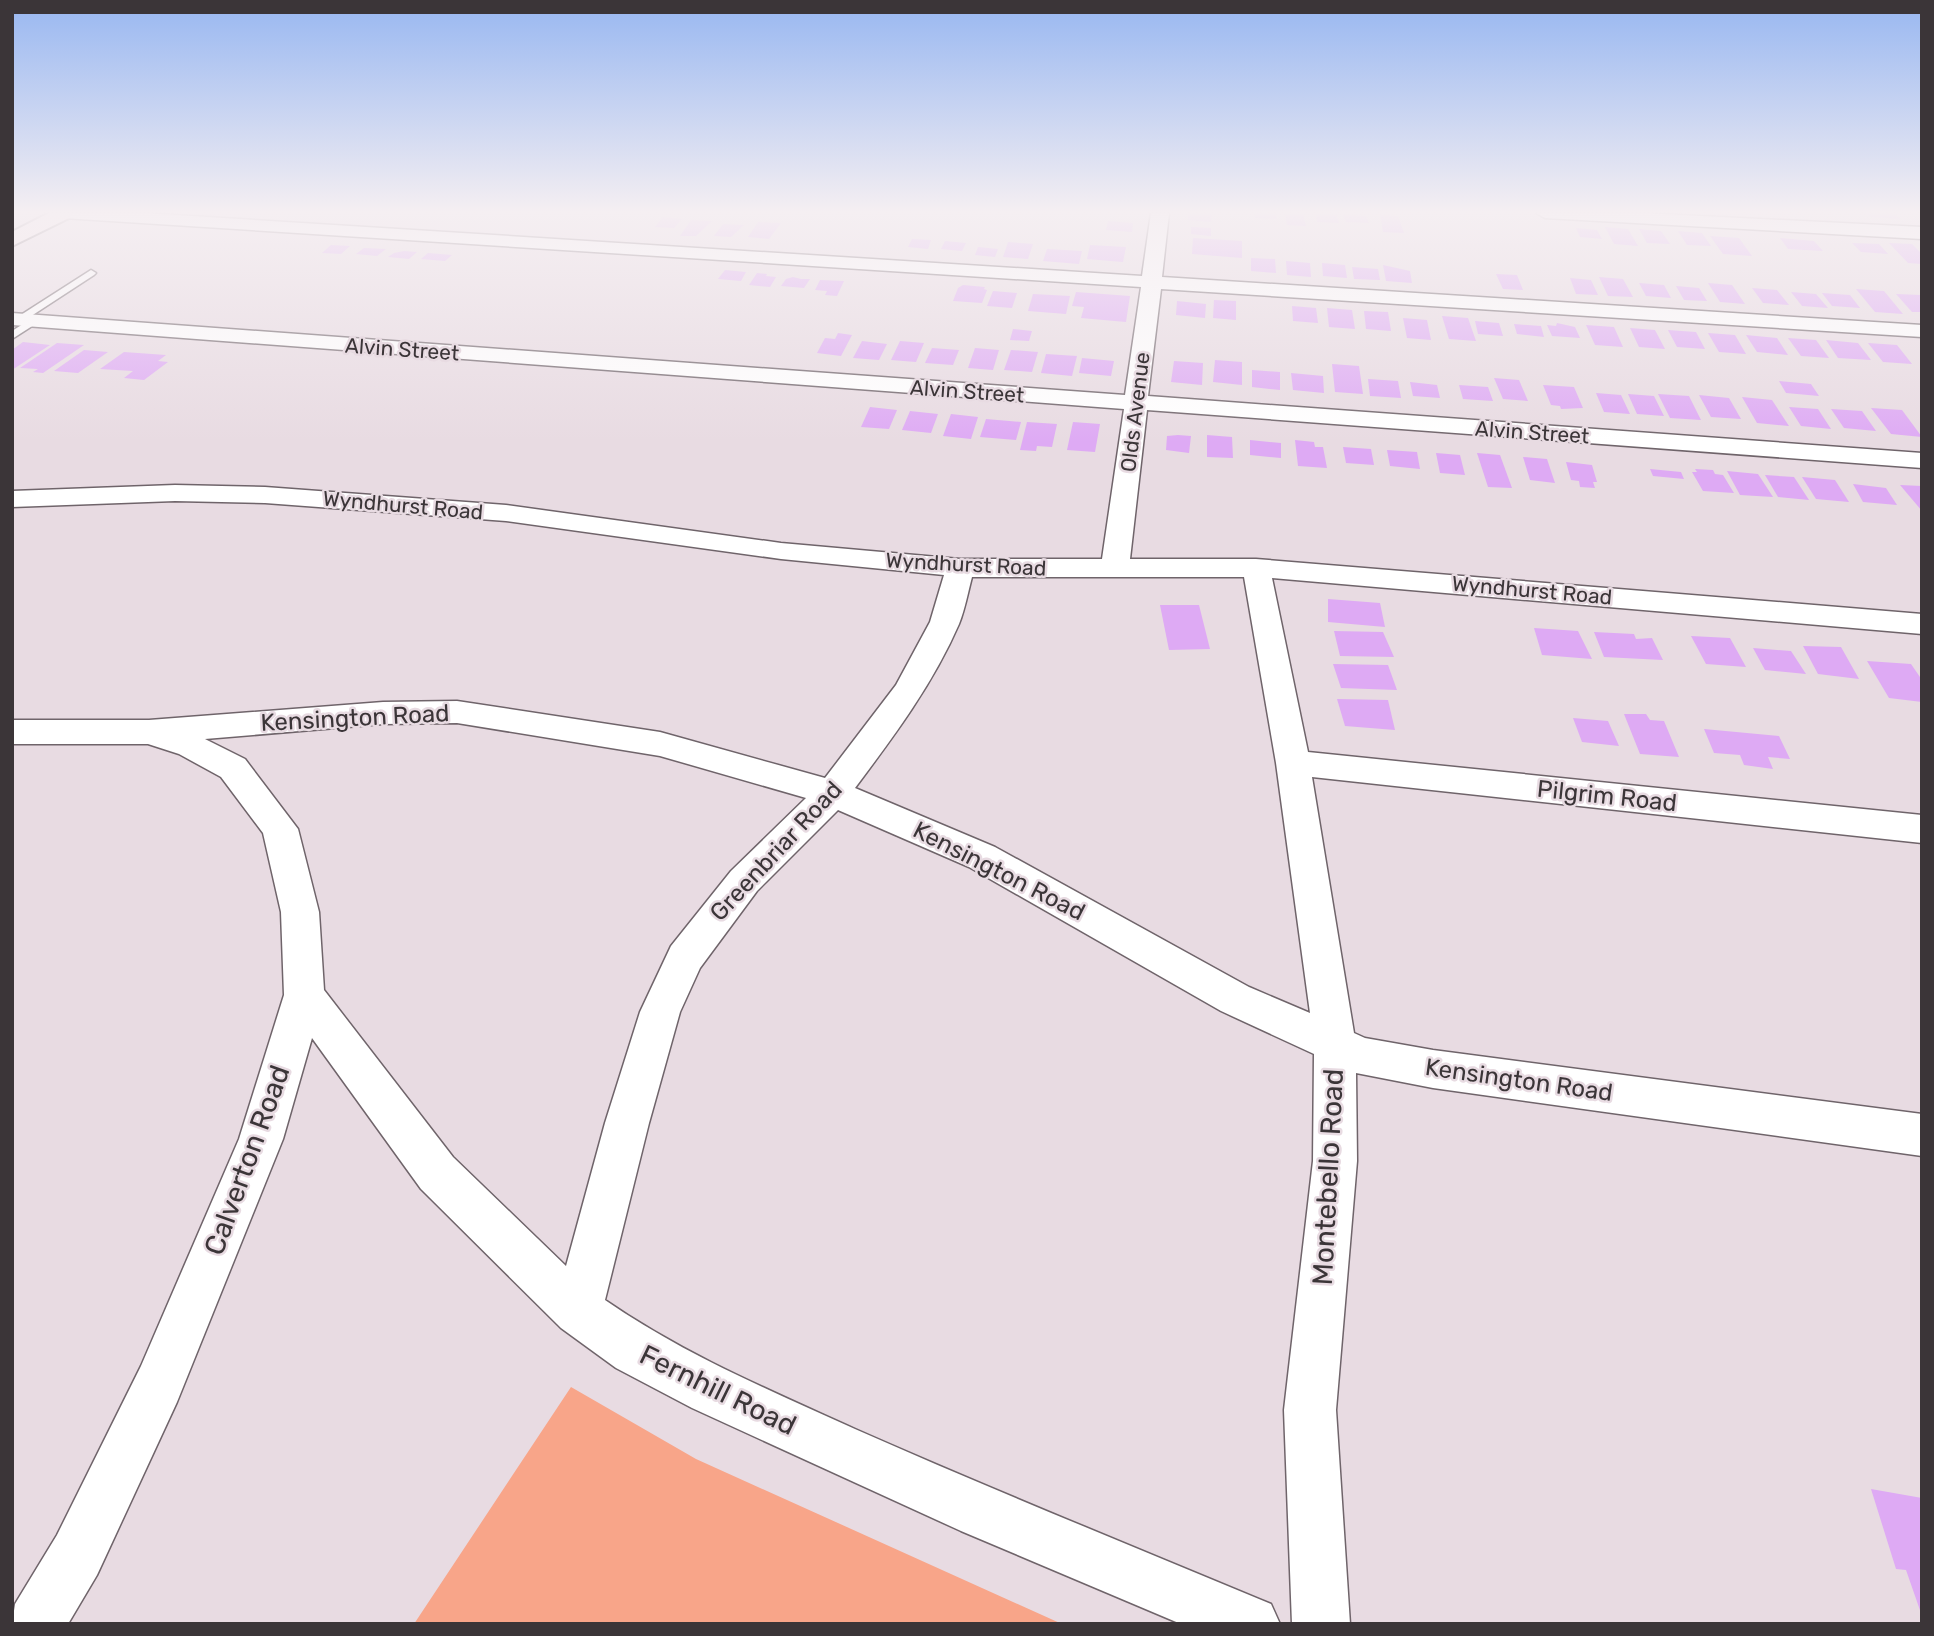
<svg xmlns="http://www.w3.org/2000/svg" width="1934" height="1636" font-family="Rubik,sans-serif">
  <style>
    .green { fill: #f8a589 }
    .building { fill: #deaaf4 }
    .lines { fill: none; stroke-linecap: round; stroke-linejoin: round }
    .lane-casing { stroke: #6f646a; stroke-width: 3 }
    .street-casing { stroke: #6f646a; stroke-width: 3 }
    .secondary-casing { stroke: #6f646a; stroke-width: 4 }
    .lane { fill: #fff; fill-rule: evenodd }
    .street { fill: #fff; fill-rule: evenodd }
    .secondary { fill: #fae9eb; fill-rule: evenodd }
    .labels { text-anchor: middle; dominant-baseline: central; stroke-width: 5; stroke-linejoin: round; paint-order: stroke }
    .far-street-label { font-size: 21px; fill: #3b3538; stroke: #e8dbe2 }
    .street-label { font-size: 24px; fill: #3b3538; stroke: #e8dbe2 }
    .near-street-label { font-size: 28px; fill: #3b3538; stroke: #e8dbe2 }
  </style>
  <rect width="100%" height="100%" fill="#e8dbe2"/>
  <polygon class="green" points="571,1387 696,1459 1062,1624 414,1624"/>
  <g class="building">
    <polygon points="1188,213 1212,213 1211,222 1188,220"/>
    <polygon points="1255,213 1276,213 1277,219 1255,218"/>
    <polygon points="1867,213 1894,213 1900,219 1871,217"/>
    <polygon points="1285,214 1303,214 1306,226 1287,225"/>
    <polygon points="1316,214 1337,215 1339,223 1317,222"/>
    <polygon points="1343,215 1366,216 1369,223 1346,222"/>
    <polygon points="1380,215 1398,216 1404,233 1383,232"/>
    <polygon points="663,217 682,219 674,228 655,227"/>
    <polygon points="691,220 712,221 696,236 680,236"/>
    <polygon points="1108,221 1133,223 1132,232 1106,230"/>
    <polygon points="758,222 781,223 769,239 748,237"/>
    <polygon points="723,224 744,225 731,237 714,236"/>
    <polygon points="1191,227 1211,228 1211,236 1191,234"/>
    <polygon points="1605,227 1628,229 1638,246 1614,244"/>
    <polygon points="1576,228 1597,230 1602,239 1580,237"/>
    <polygon points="1639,229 1661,231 1670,244 1647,243"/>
    <polygon points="1678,231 1702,233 1711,246 1687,245"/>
    <polygon points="1710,236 1739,238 1752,256 1723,254"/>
    <polygon points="1193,238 1242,241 1242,258 1192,254"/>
    <polygon points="1780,238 1814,241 1823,251 1788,249"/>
    <polygon points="912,239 931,240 928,249 908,247"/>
    <polygon points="945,241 966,243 962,251 941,249"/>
    <polygon points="1008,242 1033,244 1028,259 1003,257"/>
    <polygon points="1852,243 1879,244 1888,254 1861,252"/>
    <polygon points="1889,243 1912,244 1922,254 1922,264 1908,263"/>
    <polygon points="331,245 350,246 341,254 322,253"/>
    <polygon points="1090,245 1126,247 1123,262 1087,259"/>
    <polygon points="978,247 998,249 995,257 975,255"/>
    <polygon points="364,248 386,249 377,256 356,254"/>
    <polygon points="1047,249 1082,251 1079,264 1043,261"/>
    <polygon points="404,251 417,252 409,259 388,257 394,253"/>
    <polygon points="428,253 452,255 445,261 421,259"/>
    <polygon points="1251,258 1275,259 1276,273 1251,271"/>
    <polygon points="1286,261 1310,263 1311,277 1287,275"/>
    <polygon points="1322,263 1345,265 1347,278 1323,276"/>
    <polygon points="1383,265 1410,271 1412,283 1386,281"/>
    <polygon points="1352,267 1378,269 1380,280 1354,279"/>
    <polygon points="725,270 746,272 741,281 718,279"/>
    <polygon points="757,273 767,274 766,276 776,277 770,287 749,285"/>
    <polygon points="1496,274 1517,275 1523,290 1503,289"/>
    <polygon points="793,277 801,279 810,279 804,288 781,286 786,279"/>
    <polygon points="1599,277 1623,279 1633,297 1608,296"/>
    <polygon points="1570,278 1591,280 1598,295 1576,294"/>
    <polygon points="820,280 844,281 837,296 825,295 827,291 815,290"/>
    <polygon points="1639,283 1664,285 1671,298 1646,296"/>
    <polygon points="1708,283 1732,285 1745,304 1720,302"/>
    <polygon points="963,285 985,287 984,289 987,290 982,303 953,301 958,288"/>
    <polygon points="1676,286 1699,288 1707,301 1684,300"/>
    <polygon points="1752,288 1777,290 1789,305 1763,303"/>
    <polygon points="1856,289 1884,291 1903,314 1875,312"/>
    <polygon points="993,291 1017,293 1012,308 987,306"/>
    <polygon points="1076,292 1130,296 1126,322 1081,318 1084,307 1072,306"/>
    <polygon points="1791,292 1816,294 1828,308 1802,306"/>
    <polygon points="1822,293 1850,295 1860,308 1832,306"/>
    <polygon points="1033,294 1070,296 1066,314 1028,311"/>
    <polygon points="1896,294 1921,295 1922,312 1912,312"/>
    <polygon points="1214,300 1236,301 1236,320 1213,318"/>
    <polygon points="1177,301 1206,304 1205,318 1176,315"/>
    <polygon points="1292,306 1316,308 1318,323 1293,321"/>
    <polygon points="1327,308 1352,310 1355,329 1329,327"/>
    <polygon points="1364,311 1388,312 1391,331 1366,329"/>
    <polygon points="1442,316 1468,318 1476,341 1449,339"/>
    <polygon points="1403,318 1427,320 1431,340 1407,338"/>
    <polygon points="1475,321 1499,323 1503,336 1478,334"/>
    <polygon points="1557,323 1575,327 1580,338 1552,336 1547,325 1556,326"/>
    <polygon points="1514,324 1541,326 1544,337 1517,334"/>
    <polygon points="1586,325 1614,327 1623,347 1595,345"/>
    <polygon points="1630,328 1655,330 1665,349 1639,347"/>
    <polygon points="1013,329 1032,331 1029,341 1010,340"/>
    <polygon points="1668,330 1696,332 1705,349 1677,347"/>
    <polygon points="838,333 852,335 841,356 817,353 825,338 835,339"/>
    <polygon points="1708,333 1735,335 1746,354 1719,352"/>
    <polygon points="1746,335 1777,338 1788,355 1757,352"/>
    <polygon points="1788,338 1816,340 1829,358 1801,356"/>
    <polygon points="1826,340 1858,343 1871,360 1838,358"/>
    <polygon points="862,341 887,344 879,360 853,358"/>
    <polygon points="900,341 924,343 916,362 891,360"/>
    <polygon points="23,342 50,345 12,370 12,350"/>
    <polygon points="57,343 84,345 43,373 33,372 38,369 20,368"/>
    <polygon points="1868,343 1897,345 1912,364 1883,362"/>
    <polygon points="932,348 959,350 953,365 925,363"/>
    <polygon points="975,348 999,350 993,370 968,368"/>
    <polygon points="84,350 108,352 78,373 54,371"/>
    <polygon points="1011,350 1038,352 1032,372 1004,370"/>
    <polygon points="124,352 166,355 158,361 168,362 144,380 124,378 133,371 100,369"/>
    <polygon points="1046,354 1077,356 1072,376 1041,373"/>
    <polygon points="1082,358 1114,361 1111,376 1079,373"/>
    <polygon points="1215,360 1242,362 1242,385 1213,382"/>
    <polygon points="1174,361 1203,363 1202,385 1171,382"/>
    <polygon points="1332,364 1359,366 1363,394 1335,392"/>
    <polygon points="1252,370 1280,372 1280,390 1252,387"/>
    <polygon points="1291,373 1323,376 1324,393 1293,390"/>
    <polygon points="1494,378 1519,380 1528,401 1503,399"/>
    <polygon points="1368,379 1398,381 1401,398 1370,396"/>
    <polygon points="1779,381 1811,384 1819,396 1786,393"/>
    <polygon points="1410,382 1437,385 1440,398 1413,396"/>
    <polygon points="1459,385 1488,387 1493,401 1463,399"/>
    <polygon points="1543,385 1574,387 1583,408 1561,409 1560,406 1551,405"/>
    <polygon points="1596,393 1621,395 1630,414 1604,412"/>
    <polygon points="1628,394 1654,396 1664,416 1637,414"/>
    <polygon points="1658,394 1689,396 1701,420 1670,418"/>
    <polygon points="1699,395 1729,398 1741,419 1711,417"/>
    <polygon points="1742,397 1772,400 1789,426 1757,423"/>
    <polygon points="870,407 897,410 889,429 861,427"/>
    <polygon points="1789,407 1818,409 1831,429 1801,426"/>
    <polygon points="1871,408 1902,410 1922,437 1891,434"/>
    <polygon points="1831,409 1862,411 1876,431 1844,428"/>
    <polygon points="910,411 938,414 931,433 902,430"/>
    <polygon points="951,414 978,417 971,439 943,436"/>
    <polygon points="986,419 1021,422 1016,440 980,437"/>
    <polygon points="1027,422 1057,424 1052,447 1037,446 1036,451 1020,450"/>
    <polygon points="1073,422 1100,424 1095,452 1067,450"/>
    <polygon points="1178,435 1191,436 1189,453 1166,450 1167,436"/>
    <polygon points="1207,435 1232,437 1233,458 1207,457"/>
    <polygon points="1250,440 1281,443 1281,458 1250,455"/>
    <polygon points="1295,440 1314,442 1315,447 1323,447 1327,468 1298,466"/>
    <polygon points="1343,447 1371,449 1374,465 1346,463"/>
    <polygon points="1387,450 1417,452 1420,469 1390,466"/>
    <polygon points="1436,453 1460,455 1465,475 1440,473"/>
    <polygon points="1477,453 1500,455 1512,488 1488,487"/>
    <polygon points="1523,457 1547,459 1555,483 1530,480"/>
    <polygon points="1566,462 1592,465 1597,482 1593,482 1595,488 1580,487 1579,481 1571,480"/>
    <polygon points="1650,469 1681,472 1684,479 1653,476"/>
    <polygon points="1695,469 1713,470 1715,474 1723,475 1734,493 1703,491 1692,472 1697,472"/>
    <polygon points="1727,471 1758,474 1773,497 1740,495"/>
    <polygon points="1765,475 1794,477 1809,500 1778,497"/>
    <polygon points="1802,477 1835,480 1849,502 1816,499"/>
    <polygon points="1853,484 1886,488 1897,505 1863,502"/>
    <polygon points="1900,485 1922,486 1922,511"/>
    <polygon points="1328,599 1380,603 1385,627 1328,622"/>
    <polygon points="1160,605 1199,605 1210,649 1169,650"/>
    <polygon points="1534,628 1578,631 1592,659 1542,655"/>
    <polygon points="1334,631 1383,632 1394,657 1340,656"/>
    <polygon points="1594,632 1634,634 1636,639 1652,638 1663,660 1604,657"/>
    <polygon points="1691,636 1730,638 1746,667 1706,664"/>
    <polygon points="1803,646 1841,647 1859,679 1818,674"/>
    <polygon points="1753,648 1791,651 1806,674 1765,670"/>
    <polygon points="1867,661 1911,664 1922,680 1922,702 1889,698"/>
    <polygon points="1333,664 1388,665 1397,690 1341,688"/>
    <polygon points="1337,699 1388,700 1395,730 1345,726"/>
    <polygon points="1624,714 1646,714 1650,720 1664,721 1679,757 1640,754"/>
    <polygon points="1573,718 1608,721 1619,746 1582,742"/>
    <polygon points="1704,729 1779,736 1790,759 1768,757 1773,769 1744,765 1740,755 1714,753"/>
    <polygon points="1871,1489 1922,1498 1922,1616 1906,1570 1896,1569"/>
  </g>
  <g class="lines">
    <g class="lane-casing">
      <g id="lane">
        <polygon points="91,270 96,273 94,275 22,322 13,320"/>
        <polygon points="31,319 40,321 12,339 12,331"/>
      </g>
    </g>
    <g class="street-casing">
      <g id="street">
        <path d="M54,213H144L1142,276L1151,213H1169L1162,277L1922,325V337L1161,289L1148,396L1922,453V468L1147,410L1130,559H1256L1922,614V634L1272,578L1308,752L1922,815V843L1312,777L1354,1033L1365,1038L1433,1050L1922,1114V1156L1433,1088L1356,1073L1357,1161L1336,1410L1350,1624H1292L1284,1410L1313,1161L1314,1054L1221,1011L969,867L838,810L757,891L700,968L680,1012L649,1123L605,1300C683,1354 769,1390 855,1429C993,1490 1132,1546 1271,1604L1280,1624H1181L961,1531L692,1408L616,1368L561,1328L421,1189L312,1038L283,1139L177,1402L97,1575L68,1624H12L15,1604L57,1535L141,1366L239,1139L284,995L281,912L263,833L221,777L179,754L148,744H12V720H149L383,702L457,701L660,732L825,778L896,685L930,622L944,575L781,559L506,521L265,503L175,501L12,507V491L175,485L265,487L506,505L781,543L960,559H1102L1124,409L12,325V313L1125,395L1141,287L63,218ZM972,577H1244L1276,763L1310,1013L1249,987L995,847L855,788C894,736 933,684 959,624C965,609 968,592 972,577ZM457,723L660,756L806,798L731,871L671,946L640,1012L605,1123L566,1266L453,1157L324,990L319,912L298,829L245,759L205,739L383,724Z"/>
        <polygon points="1536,213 1642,213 1922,227 1922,239 1545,218"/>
      </g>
    </g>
    <g class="secondary-casing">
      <polygon id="secondary" points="49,213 74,213 71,217 12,246 12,232"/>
    </g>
    <use href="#lane" class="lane"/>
    <use href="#street" class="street"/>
    <use href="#secondary" class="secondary"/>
  </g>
  <linearGradient id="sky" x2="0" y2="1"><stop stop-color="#98b7f1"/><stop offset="0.48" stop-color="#f5eff2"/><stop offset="1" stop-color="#f5eff2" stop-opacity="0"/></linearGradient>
  <rect width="1934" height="442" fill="url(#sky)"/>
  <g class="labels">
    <g class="far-street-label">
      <text transform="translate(402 349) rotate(4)">Alvin Street</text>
      <text transform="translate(967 391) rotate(4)">Alvin Street</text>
      <text transform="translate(1135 412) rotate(-83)">Olds Avenue</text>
      <text transform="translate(1532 432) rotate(4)">Alvin Street</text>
      <text transform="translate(403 505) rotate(5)">Wyndhurst Road</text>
      <text transform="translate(966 564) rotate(3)">Wyndhurst Road</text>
      <text transform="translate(1532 590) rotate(5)">Wyndhurst Road</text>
    </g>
    <g class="street-label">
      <text transform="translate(355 718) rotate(-3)">Kensington Road</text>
      <text transform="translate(1607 796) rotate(6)">Pilgrim Road</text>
      <text transform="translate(776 851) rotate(-47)">Greenbriar Road</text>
      <text transform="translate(999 871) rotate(27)">Kensington Road</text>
      <text transform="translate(1519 1080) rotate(8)">Kensington Road</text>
    </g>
    <g class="near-street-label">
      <text transform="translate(247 1160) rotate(-70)">Calverton Road</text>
      <text transform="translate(1328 1177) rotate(-87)">Montebello Road</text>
      <text transform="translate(718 1390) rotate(26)">Fernhill Road</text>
    </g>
  </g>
  <rect width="1934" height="1636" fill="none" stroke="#3b3538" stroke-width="28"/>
</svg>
